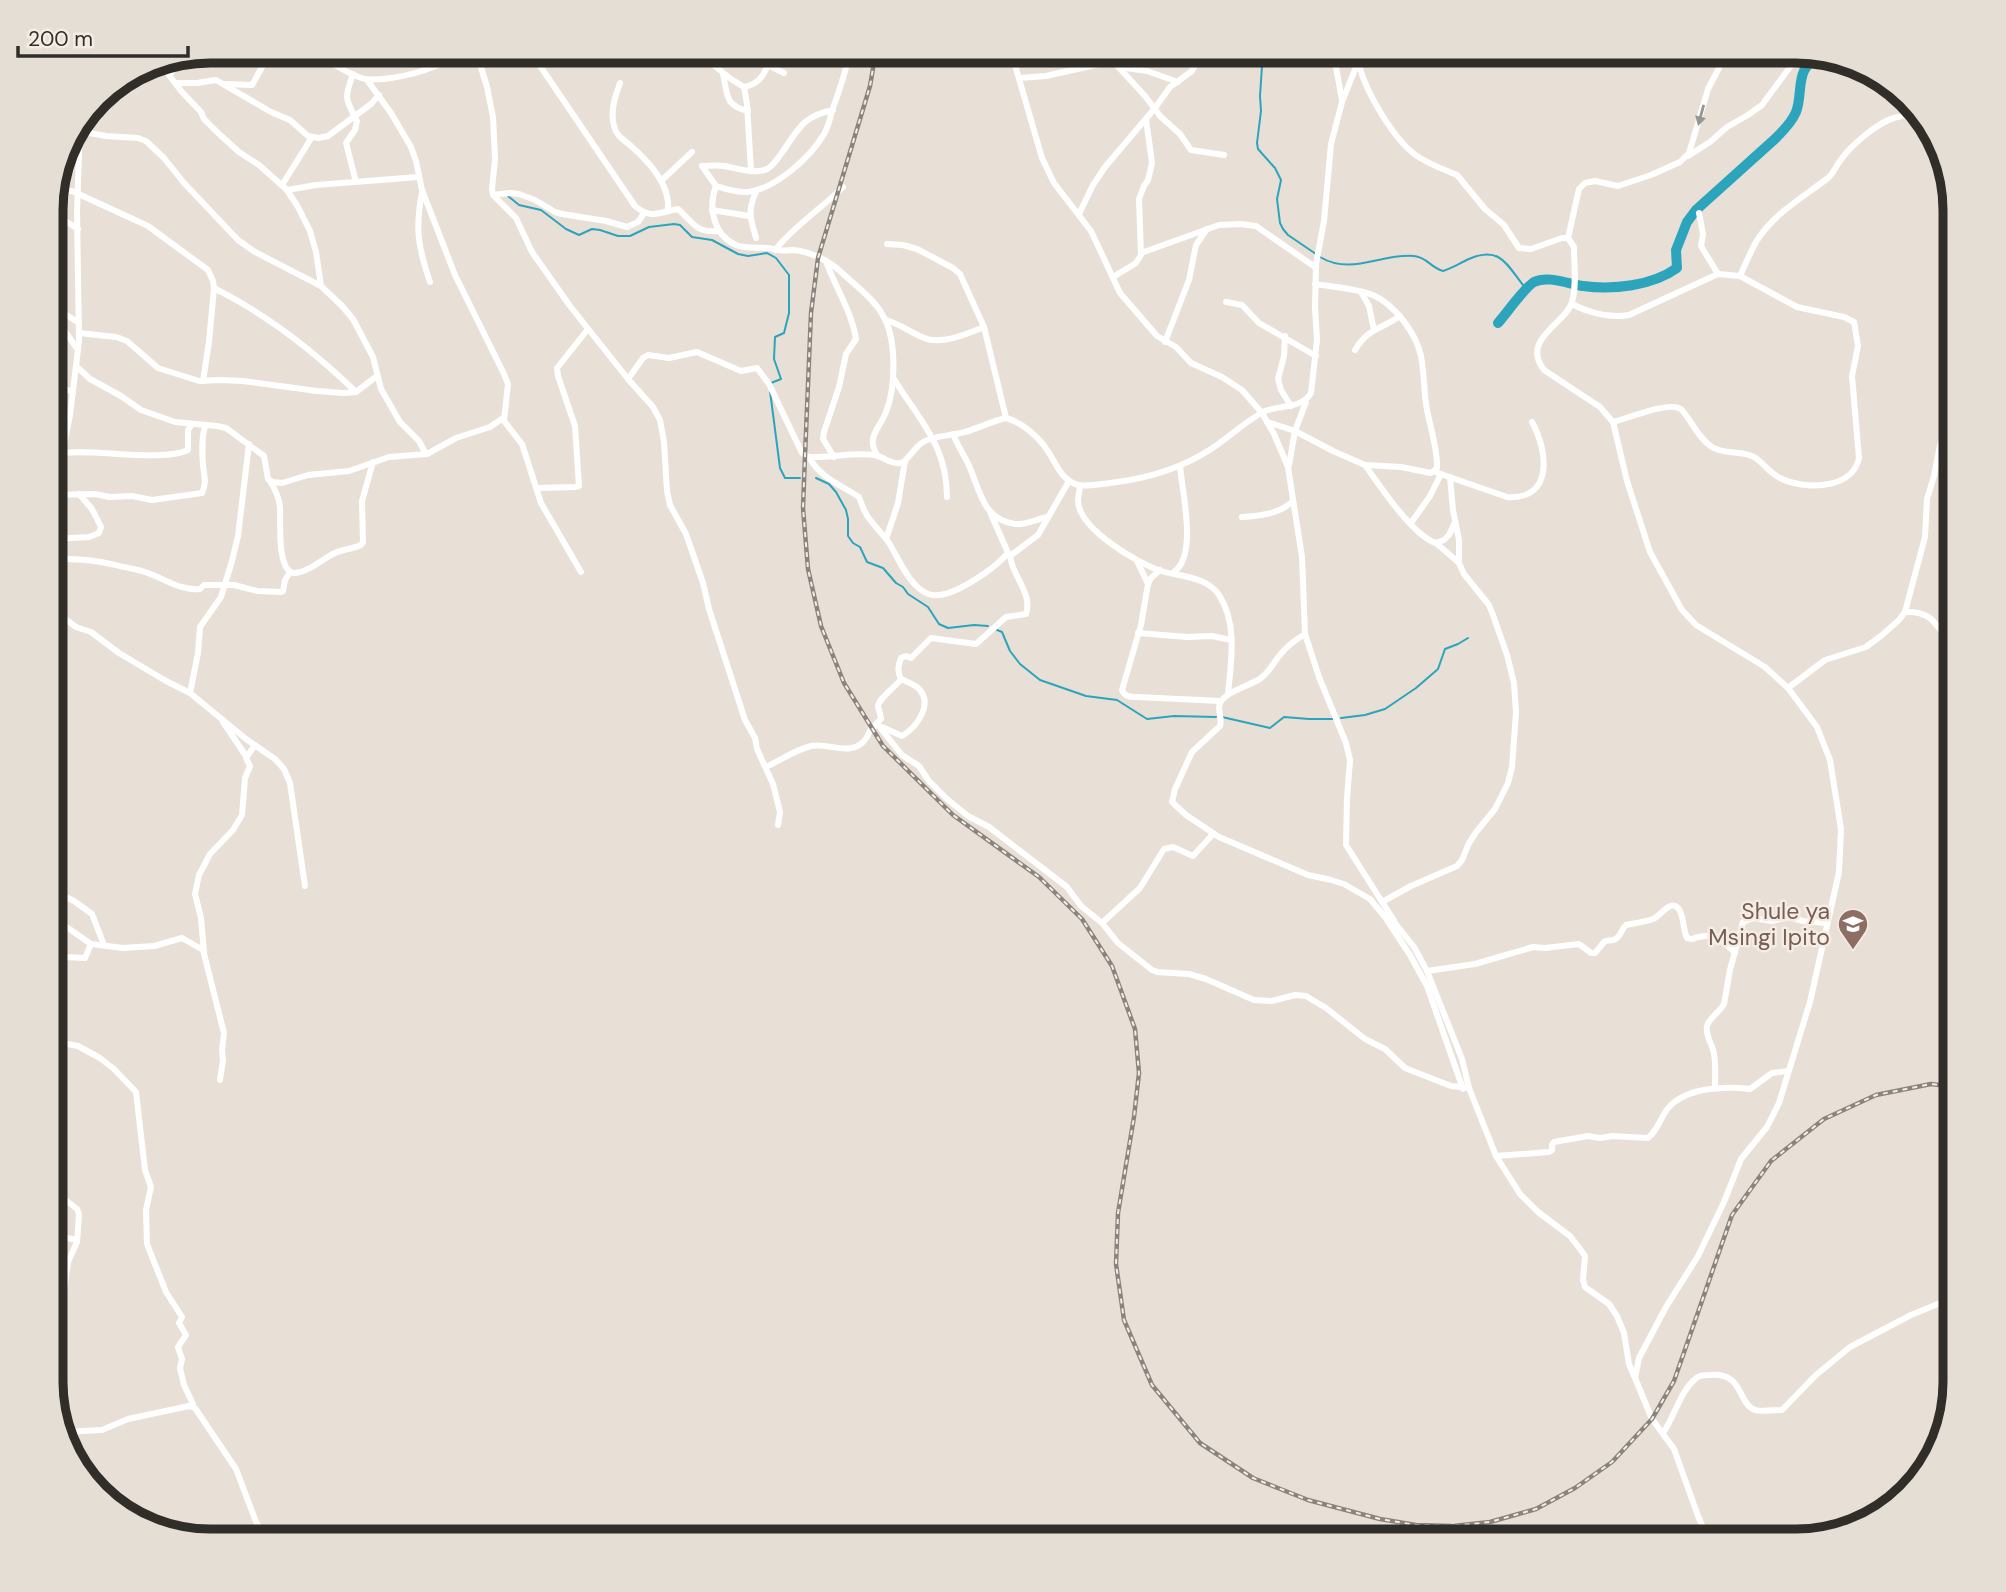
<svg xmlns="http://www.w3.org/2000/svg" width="2006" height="1592" font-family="'DM Sans',sans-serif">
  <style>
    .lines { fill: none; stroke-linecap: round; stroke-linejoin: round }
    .stream { stroke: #2ca4bc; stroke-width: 2 }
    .river { stroke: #2ca4bc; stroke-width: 10 }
    .street { stroke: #fff; stroke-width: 6 }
    .rail-casing { stroke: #8a847e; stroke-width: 4.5 }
    .rail { stroke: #f5ede4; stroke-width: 2; stroke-dasharray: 5; stroke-linecap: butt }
    .oneway { fill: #989694 }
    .labels { text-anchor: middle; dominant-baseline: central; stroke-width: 5; stroke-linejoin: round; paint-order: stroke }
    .education-label { font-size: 23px; fill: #785e54; stroke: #f5ede4; text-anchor: end }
    .rim { fill: none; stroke: #312e2a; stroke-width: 9 }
  </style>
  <rect width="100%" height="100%" fill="#e8e0d7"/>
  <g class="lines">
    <g class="stream">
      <polyline points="1263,51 1260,96 1261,111 1257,143 1258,149 1275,168 1281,180 1277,199 1280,223 1283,229 1288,235 1316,254"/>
      <polyline points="508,196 519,205 541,210 566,229 579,235 592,229 600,230 618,236 630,236 649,227 674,224 680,225 692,237 712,240 738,254 748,256 767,253 776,258 789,275 789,313 784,333 775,337 774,359 781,379 771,383"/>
      <path d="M1320,257C1352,276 1381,253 1414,256C1427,257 1431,268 1443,271C1452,268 1460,263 1469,259C1502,244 1508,268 1527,290"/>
      <polyline points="770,391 780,468 785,478 800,478"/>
      <polyline points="816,478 829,484 836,492 846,510 848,519 848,536 853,543 860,547 867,562 883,568 896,583 903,587 908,594 928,607 939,624 948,628 974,625 988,626"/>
      <polyline points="997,630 1002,632 1010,651 1020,664 1040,680 1086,696 1117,700 1147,719 1174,716 1216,717"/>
      <polyline points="1222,717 1270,728 1284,717 1309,719 1333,719"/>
      <polyline points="1341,718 1365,715 1385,709 1416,688 1438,669 1445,649 1458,644 1468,638"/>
    </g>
    <path class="river" d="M1498,323C1506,314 1525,287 1534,282C1548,275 1569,284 1583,286C1613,290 1652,286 1677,268L1676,250L1687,222L1696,210L1776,138C1783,131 1792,122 1796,112C1804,92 1793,66 1822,56"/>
    <g class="street">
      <path d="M312,51C325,59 352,77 366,79C371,80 378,79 383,79C413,76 441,66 466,51"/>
      <polyline points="476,51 487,87 493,117 495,159 492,189 493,195 516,218 532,252 570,306 628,379 653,407 660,420 664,442 667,491 670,505 686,534 703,583 709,609 745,720 755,738 757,749 773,784 780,812 778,825"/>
      <path d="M530,51L635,206C652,220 659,212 678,209C694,223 695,233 719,231"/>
      <path d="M696,51L731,79L744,87C763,84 767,68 773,51"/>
      <polyline points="760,51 772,67 784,73"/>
      <polyline points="1011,51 1042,158 1054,183 1091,231 1120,293 1157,336 1176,347 1191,363 1222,377 1242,390 1262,413 1274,434 1288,467 1302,557 1305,634 1319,677 1346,743 1350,760 1347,799 1346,845 1398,927 1414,947 1427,971 1462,1059 1469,1088 1496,1156 1520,1194 1538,1212 1570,1236 1580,1249 1585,1256 1583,1280 1585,1287 1609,1304 1617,1316 1624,1333 1629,1364 1634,1376"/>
      <path d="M1086,51C1112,56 1141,56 1168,51"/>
      <polyline points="1111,51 1113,61 1145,96 1160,116 1180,134 1191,150 1224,155"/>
      <polyline points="1333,51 1342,100"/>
      <path d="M1358,51C1356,79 1392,136 1413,153C1425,163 1443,169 1457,175L1485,209L1504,225L1519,248L1531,249L1562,238H1568L1574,247C1574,264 1577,285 1572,302C1566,324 1520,339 1544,370L1600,407L1613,422L1627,481L1650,552L1682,610L1696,625L1765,667L1788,688L1817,727L1830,760L1841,829L1839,872L1810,1002L1779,1103L1767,1127L1741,1159L1724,1202L1698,1256L1666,1307L1639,1358L1635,1378L1652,1419L1674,1449L1698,1516L1709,1541"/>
      <polyline points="158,61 182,92 201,112 204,119 217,132 239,152 259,165 287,190 298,207 310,231 316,252 321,286"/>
      <polyline points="1119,67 1147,71 1178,82"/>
      <path d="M353,74C344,98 345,98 357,121L355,130L346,143L356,182"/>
      <path d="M723,74C728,95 724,105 748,111"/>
      <polyline points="170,75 181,56"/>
      <polyline points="1019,78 1046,76 1113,61"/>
      <polyline points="367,80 391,113 411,147 416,161 422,190 455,275 504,374 508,384 504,421 522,444 541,503 581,572"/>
      <polyline points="176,83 197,83 216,80 271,112 290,120 308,136 319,138 328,136 371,104 379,95"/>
      <path d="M620,83C615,97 610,111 614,126C616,136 624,140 631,146C649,162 671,185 668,211"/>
      <polyline points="226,84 252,85 271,51"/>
      <polyline points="744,87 747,104 751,171"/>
      <polyline points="79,131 106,136 138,138 146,141 164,158 184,183 238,240 255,252 321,286 342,306 353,319 373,357 381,389 400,422 419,441 426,454"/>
      <polyline points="1688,156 1710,142 1727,127 1748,115 1762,105 1801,52"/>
      <path d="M702,166L716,186C708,207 713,235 736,245C745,249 758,247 767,248C774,248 771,249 778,250C783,251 788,250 793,250C809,251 830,261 841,272C854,284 874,299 882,314C897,337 896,387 886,412C879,430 866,436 877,455"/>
      <path d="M702,166C709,166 716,165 724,166C737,168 754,175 767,169C773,166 777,159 781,154C798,130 802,116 833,110"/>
      <polyline points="661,181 692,152"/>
      <polyline points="282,185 312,137"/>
      <path d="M716,186C726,189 737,193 748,192C775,189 811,157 824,134C829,126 830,117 833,108C840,89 846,71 850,51"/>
      <polyline points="287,190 316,185 418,177"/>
      <path d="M53,191H72L148,226L208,270L213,281L214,288C225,294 237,300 248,307C286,330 324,361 356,392"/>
      <path d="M422,192C415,229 418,247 430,282"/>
      <polyline points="493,195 510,193 519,194 535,200 555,212 562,214 606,221 627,227 638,222 644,213"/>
      <polyline points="712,210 749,216"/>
      <polyline points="51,212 78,229"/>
      <polyline points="1699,213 1703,234 1701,246 1718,274"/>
      <polyline points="1079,214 1093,185 1105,167 1155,108 1170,87 1192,71 1202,51"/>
      <path d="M756,238C750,217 747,210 757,190"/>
      <polyline points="1568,238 1579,189 1585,183 1595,181 1618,186 1651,175 1680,162 1689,153 1708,89 1720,66 1723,51"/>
      <polyline points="887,244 903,245 917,249 953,268 960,274 984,327 1006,418"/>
      <path d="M775,250C795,225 821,209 843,187"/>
      <polyline points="1141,253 1219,225 1241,224 1256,226 1315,267"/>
      <path d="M826,261C835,287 852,312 856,339L846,354L839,387L824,432L823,439L834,457"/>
      <path d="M1740,276C1745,265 1750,253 1756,242C1773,214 1802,198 1828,178C1834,173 1835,167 1840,161C1850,146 1877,123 1894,118C1902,115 1912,116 1920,115"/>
      <polyline points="1113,277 1136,263 1141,255 1139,199 1144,186 1148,180 1152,163 1146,119"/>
      <polyline points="1361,292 1369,306 1374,330"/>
      <polyline points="51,302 60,324 78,350"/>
      <polyline points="1226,302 1242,305 1259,323 1316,356"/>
      <path d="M1572,304C1589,313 1610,318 1629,315L1718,274L1740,276L1797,307L1844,317L1854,322L1858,346L1852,376L1859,458C1853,490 1803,490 1780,478C1769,473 1764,463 1754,457C1741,450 1725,455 1712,447C1699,439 1691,420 1681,409C1668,401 1629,418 1613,422"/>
      <polyline points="54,307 79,323"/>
      <path d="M886,320C902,325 908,331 922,337C940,346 967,334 984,327"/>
      <polyline points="79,333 116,337 127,341 158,368 199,381 219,380 243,381 317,391 343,393 356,392 377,376"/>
      <polyline points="1285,336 1284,356 1278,379 1281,390 1291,406"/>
      <polyline points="51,338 67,337"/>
      <polyline points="1165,342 1189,280 1196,245 1207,229"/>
      <path d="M1355,350C1368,328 1380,330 1400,316"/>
      <polyline points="76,366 90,379 121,396 141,410 175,422 217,426 226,428 264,456 268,479 273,482 282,483 308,475 349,471 389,457 427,454 456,438 490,427 503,418"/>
      <path d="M628,379L643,358L648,355L669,358L697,352L741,371L757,368L769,384L802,453L809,457C829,458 855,452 874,455C883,456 891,465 900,463C907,463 914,447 923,442C936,435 951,436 965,432C979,428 992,421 1006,418C1021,422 1039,437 1047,450C1057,464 1060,479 1078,485C1088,487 1100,484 1110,483C1145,479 1182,468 1211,449C1229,437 1245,422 1263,412C1279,404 1301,410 1311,393L1317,340L1315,307L1316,264L1324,221L1331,144L1342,102L1358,62"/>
      <path d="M894,379C919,420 947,445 947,497"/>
      <polyline points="203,381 209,342 214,288"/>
      <polyline points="51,384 73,392"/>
      <path d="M1267,422L1295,431L1333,451L1365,465L1401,467L1431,473L1437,468C1438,449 1429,424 1426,404C1424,389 1424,372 1421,356C1416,333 1395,305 1373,295C1355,288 1333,287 1315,284"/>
      <path d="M953,434C958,447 965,456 970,468C980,492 984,520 1015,524C1026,525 1037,519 1047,517"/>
      <path d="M63,453C95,449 164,462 188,450V430L192,424"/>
      <path d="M809,457C820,478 841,485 859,497C861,502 863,508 865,512C871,524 882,532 889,543C899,559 909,586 928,594C949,602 995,568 1008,553"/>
      <polyline points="1289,465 1295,431 1306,402"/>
      <path d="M1365,465C1379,485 1414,537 1436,543L1444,540L1449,535L1455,522"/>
      <path d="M1435,472L1507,497C1554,500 1548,451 1532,422"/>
      <path d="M270,481C275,489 279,497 280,507C281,520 276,573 295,573C309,572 322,559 335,553C343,549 353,549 361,545L363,542L362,501L373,462"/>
      <path d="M1080,485C1080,490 1078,496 1078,501C1079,529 1137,563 1161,571C1181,577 1206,576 1219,595C1238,624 1231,662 1228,694"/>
      <polyline points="537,488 575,487 579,486 575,426 558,376 557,368 588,329"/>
      <path d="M53,495L95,494L110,497L132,496L152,500L202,493C207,482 204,476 203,465C202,454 202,436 205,426"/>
      <polyline points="990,512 1009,555"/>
      <path d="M1242,517C1260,516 1278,514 1292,502"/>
      <polyline points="1411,523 1430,496 1441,474"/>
      <polyline points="54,539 89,537 99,533 101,527 92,509 79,494"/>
      <polyline points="886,539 898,503 905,461"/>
      <polyline points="1436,543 1458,562"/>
      <path d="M55,557C68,560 81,559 94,561C109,563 123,567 138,570C161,575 176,591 200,589L204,585H234L257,591L281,592L283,591L285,580L290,572"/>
      <polyline points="1137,561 1148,584"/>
      <path d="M1160,570L1151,578L1148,584L1141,625L1122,690C1125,697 1130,697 1137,697L1220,701"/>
      <path d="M1174,572C1198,555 1182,492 1180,466"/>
      <path d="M1905,612C1937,611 1935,629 1955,647"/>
      <polyline points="54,613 64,618 76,627 91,632 119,653 166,681 190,693 246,739 275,759 284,769 290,783 305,886"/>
      <polyline points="1938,626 1947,626 1955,622"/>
      <polyline points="1138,633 1187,637 1212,636 1231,640"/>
      <path d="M1305,634C1295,640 1286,647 1279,656C1273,664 1269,672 1261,678C1250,686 1230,690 1222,700C1215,708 1223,716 1220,726L1192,752L1175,789L1172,802L1186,815L1219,837L1308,875L1331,880L1344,884L1370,899L1385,917L1410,955L1427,986L1463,1089"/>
      <polyline points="51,639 55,581 53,529 54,495 70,415 79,341 77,212 80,123"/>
      <polyline points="1788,688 1825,660 1866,647 1882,635 1899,620 1905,612 1925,537 1927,499 1934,476 1940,445 1955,401"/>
      <polyline points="190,693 198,653 200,627 221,597 232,561 238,536 249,444"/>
      <polyline points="223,722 246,756"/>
      <path d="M875,725L881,719C881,715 879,711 878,707C878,698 896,687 901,679"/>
      <path d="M882,727L902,736C917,727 935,703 917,687C912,684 906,681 901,679C897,672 898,665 901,658L906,656L911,658L931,638L976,644L1006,617L1026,614C1033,593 1012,576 1010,556L1038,535L1069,481"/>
      <path d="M766,767C781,760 795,750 811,746C827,742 850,757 864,741C868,737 869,732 872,727L878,725L902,755L919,766L929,781L947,799L968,816L989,827L1067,887L1081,906L1102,923L1118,943L1152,970L1157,972L1189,974L1206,979L1254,1000L1272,1001L1295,995L1306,996L1326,1008L1365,1039L1385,1049L1405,1068L1451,1086L1469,1088"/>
      <polyline points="51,882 60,894 74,901 92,914 104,945"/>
      <polyline points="1382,902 1411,886 1457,866 1462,860 1469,843 1477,831 1495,809 1508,783 1512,767 1516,713 1514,683 1507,655 1493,615 1489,605 1464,574 1459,563 1459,540 1453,510 1450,477"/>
      <polyline points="1102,923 1140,888 1164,849 1173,847 1193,856 1213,834"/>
      <polyline points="51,927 65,926 91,944 123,948 154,946 182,938 203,950 224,1033 222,1050 223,1060 220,1080"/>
      <polyline points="204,952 201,918 195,894 199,875 210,854 233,830 242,815 245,778 250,766 246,758 255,745"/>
      <polyline points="51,953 65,957 85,958 91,944"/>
      <path d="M1427,971L1475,964L1533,947L1545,948L1579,944L1591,953H1595L1605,941C1608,940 1611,941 1613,940C1621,938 1621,929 1626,925C1635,923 1645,922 1653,919C1661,916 1672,896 1680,911C1684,919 1683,930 1687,938C1698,940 1688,939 1699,937C1715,933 1725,942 1735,953"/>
      <polyline points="51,1041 78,1046 100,1058 114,1069 136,1092 145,1170 151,1187 146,1210 147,1244 166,1292 182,1317 179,1323 186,1335 178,1347 182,1359 180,1368 184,1385 193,1404"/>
      <path d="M1715,1088C1715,1077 1716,1064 1714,1054C1713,1044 1705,1037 1707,1026C1709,1018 1720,1012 1724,1004L1730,970L1743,922L1753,918L1772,921L1789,917L1803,921L1827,923"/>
      <path d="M1496,1156L1549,1152L1552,1150V1145L1554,1142L1588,1136L1600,1138L1612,1136L1648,1138C1660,1128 1660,1116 1670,1106C1689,1087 1725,1086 1750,1089L1772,1073L1788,1071"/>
      <polyline points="51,1235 77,1240"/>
      <polyline points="51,1305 64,1291 68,1262 77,1242 79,1214 77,1209 58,1194 51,1185"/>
      <polyline points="51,1384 64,1394 63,1400 55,1405"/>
      <polyline points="62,1432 102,1430 128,1419 189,1406 195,1408 236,1469 256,1522 267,1541"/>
      <path d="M1663,1433C1674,1417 1680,1393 1694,1380C1699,1375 1703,1375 1710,1375C1744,1372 1737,1403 1755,1410C1760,1412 1776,1410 1782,1410L1816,1375L1850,1347L1911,1315L1955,1297"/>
      <polyline points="1448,1541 1449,1534 1453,1526"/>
    </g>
    <g class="rail-casing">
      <polyline id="rail" points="876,51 870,86 818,258 811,313 805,456 803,508 808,569 821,626 844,683 883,746 953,815 1039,877 1082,919 1112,966 1135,1029 1139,1073 1134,1117 1118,1213 1116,1264 1124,1320 1152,1385 1200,1443 1253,1478 1308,1500 1380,1519 1416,1525 1453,1526 1490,1522 1536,1509 1575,1488 1612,1462 1652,1419 1674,1381 1732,1215 1771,1161 1824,1119 1876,1095 1931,1084 1955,1087"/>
    </g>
    <use href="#rail" class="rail"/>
  </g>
  <defs><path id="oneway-solid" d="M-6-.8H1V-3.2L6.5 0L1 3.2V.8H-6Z" transform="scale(1.75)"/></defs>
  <use class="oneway" href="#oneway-solid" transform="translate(1701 115) rotate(105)"/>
  <defs>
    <g id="school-pin" transform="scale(1.575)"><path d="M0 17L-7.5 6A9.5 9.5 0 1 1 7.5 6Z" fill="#8d6e63" stroke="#f5ede4"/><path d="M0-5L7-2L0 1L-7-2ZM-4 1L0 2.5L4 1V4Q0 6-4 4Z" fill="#fff"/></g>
  </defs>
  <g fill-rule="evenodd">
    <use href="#school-pin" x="1853" y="924"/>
  </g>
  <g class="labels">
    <g class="education-label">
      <text x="1830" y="911">Shule ya<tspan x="1830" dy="26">Msingi Ipito</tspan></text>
    </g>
  </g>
  <path d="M0 0H2006V1592H0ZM210 63H1796A147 147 0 0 1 1943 210V1382A147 147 0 0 1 1796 1529H210A147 147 0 0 1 63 1382V210A147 147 0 0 1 210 63Z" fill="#e5ded5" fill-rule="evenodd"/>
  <path class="rim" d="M210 63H1796A147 147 0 0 1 1943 210V1382A147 147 0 0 1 1796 1529H210A147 147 0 0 1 63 1382V210A147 147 0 0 1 210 63Z"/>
  <path d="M18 46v10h170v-10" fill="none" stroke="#312e2a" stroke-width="3.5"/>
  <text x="28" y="46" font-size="21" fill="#312e2a" stroke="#f5ede4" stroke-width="5" paint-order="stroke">200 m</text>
</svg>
